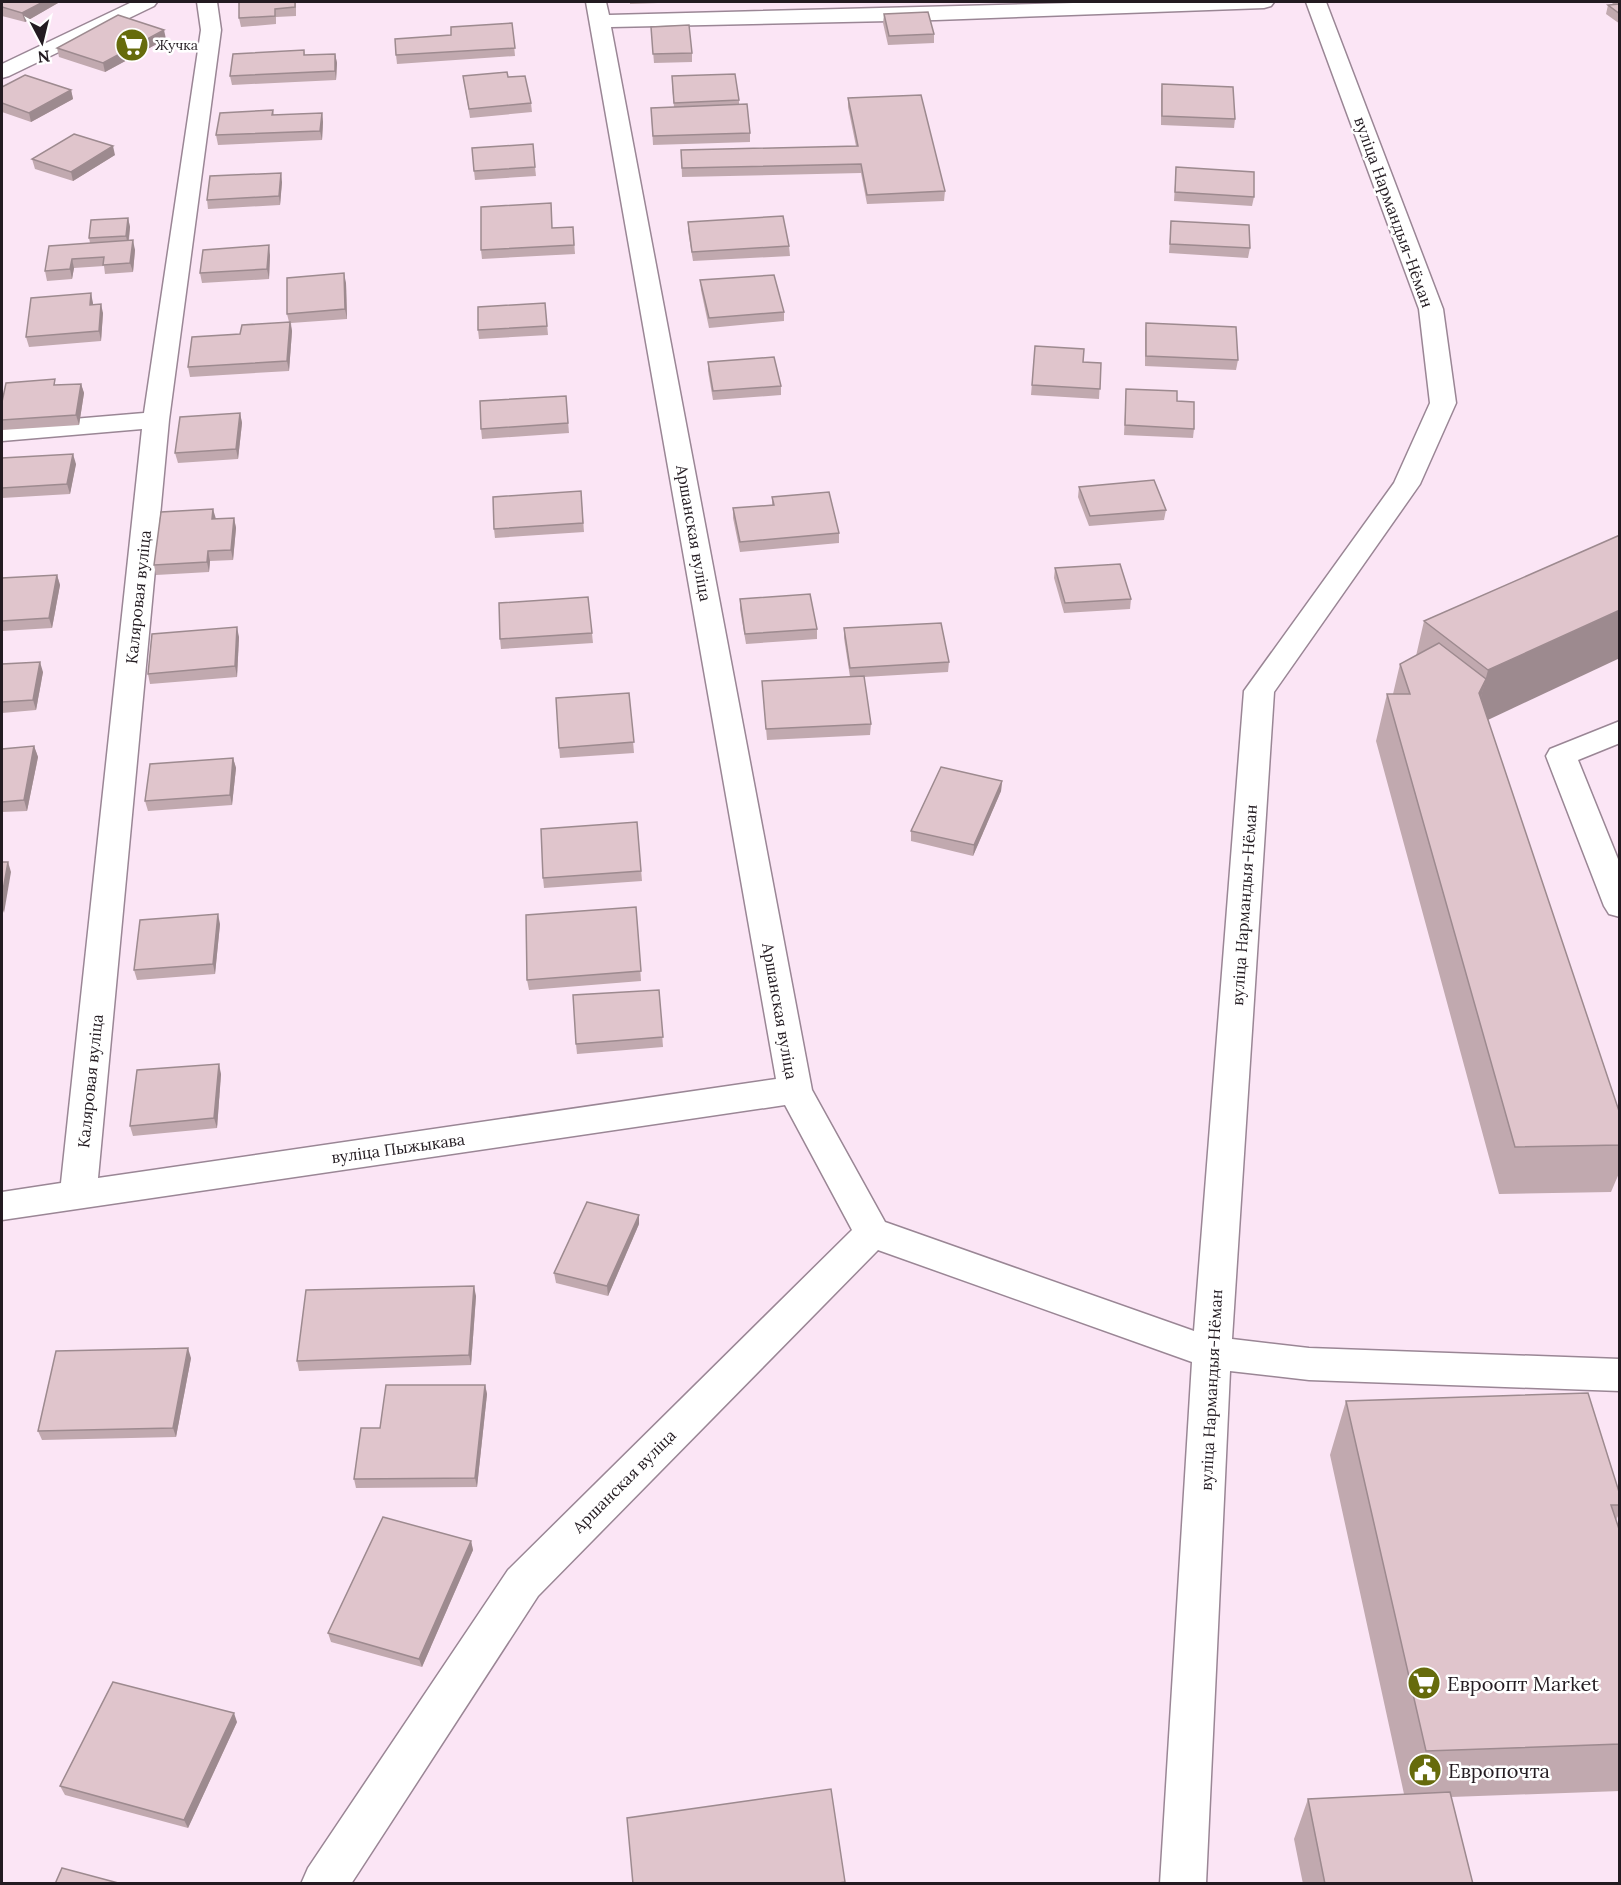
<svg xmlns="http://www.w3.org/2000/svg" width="1621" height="1885" font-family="Lora,serif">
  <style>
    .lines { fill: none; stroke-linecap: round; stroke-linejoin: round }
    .minor-casing { stroke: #9a8695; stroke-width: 3 }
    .minor { fill: #fff; fill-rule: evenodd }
    .wall { fill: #c1a9af }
    .shaded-wall { fill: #9d8a8f }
    .building { fill: #e0c5cc; stroke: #9d8a8f; stroke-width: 1.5 }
    .labels { text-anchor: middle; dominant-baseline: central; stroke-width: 5; stroke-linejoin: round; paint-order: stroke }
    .far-poi-label { font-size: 14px; fill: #231b21; stroke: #fff; text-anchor: start }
    .street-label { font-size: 16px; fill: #231b21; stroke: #fff }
    .near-poi-label { font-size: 20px; fill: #231b21; stroke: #fff; text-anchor: start }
  </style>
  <rect width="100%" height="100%" fill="#fbe5f5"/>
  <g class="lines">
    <g class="minor-casing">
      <g id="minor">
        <polygon points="132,2 157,2 154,6 9,76 2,78 2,64"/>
        <polygon points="197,2 217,2 221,30 169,420 98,1178 776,1079 586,2 606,2 609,15 1111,2 1274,2 1271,6 1264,8 936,20 611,27 812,1090 885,1222 1194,1331 1244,691 1394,483 1430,403 1419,309 1306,2 1326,2 1443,309 1456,403 1420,484 1274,692 1232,1339 1309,1348 1620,1359 1620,1391 1309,1380 1230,1371 1206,1884 1160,1884 1192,1362 878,1250 538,1596 351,1884 301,1884 308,1868 508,1570 852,1230 785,1105 2,1220 2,1192 61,1183 142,429 2,441 2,425 144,413 201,30"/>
        <polygon points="1620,721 1620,743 1578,760 1620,864 1620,917 1609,914 1604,906 1546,756 1550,749"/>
      </g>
    </g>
    <use href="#minor" class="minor"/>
  </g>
  <g class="wall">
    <polygon points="2,2 58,2 58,3 25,22 2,16"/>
    <polygon points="239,2 296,2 296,16 276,17 276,24 241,27 239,18"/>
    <polygon points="630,2 686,2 630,4"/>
    <polygon points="860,2 882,2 860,3"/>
    <polygon points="1613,2 1620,2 1620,24 1606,14 1608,5 1612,5"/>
    <polygon points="884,14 934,34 934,43 888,45 883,23"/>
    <polygon points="512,23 515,56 397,64 396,55 451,35"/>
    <polygon points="651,27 692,53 692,62 654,63"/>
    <polygon points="166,39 105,72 59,57 57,48"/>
    <polygon points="304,50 305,55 335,54 337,63 336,80 232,85 230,76"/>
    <polygon points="463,76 508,77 531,103 532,112 470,118"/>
    <polygon points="1162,84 1235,119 1234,128 1161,125 1161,93"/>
    <polygon points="672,85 739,100 739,105 750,133 750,142 653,145 651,108 674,107"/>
    <polygon points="2,87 71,90 73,99 31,122 2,112"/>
    <polygon points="848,98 945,191 944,201 867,204 861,173 682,177 681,150 856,146 848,107"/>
    <polygon points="273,110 274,115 322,113 323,122 322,140 218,145 216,135"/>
    <polygon points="115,155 73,181 35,169 32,159"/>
    <polygon points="535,167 536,176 475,180 474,171"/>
    <polygon points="1176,167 1254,197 1252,206 1174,201"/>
    <polygon points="282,182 280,205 208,209 207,200"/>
    <polygon points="128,218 130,227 129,240 135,250 133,272 105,274 104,266 74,268 72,279 47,281 45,271 90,243 89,238"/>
    <polygon points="1171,221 1250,248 1248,258 1169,253"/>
    <polygon points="688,222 789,246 790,256 693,261 688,231"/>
    <polygon points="573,227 575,254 482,259 481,250 553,228"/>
    <polygon points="270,255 269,279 202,283 200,273"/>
    <polygon points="700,280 784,312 784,321 709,328 701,290"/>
    <polygon points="346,283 347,319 291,323 292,331 289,371 190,377 188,367 240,334 289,322 287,314"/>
    <polygon points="93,303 93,305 103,313 101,341 29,347 26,337"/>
    <polygon points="545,303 548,335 479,339 478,330"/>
    <polygon points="1146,323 1238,360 1236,370 1145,366 1145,333"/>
    <polygon points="1035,346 1083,362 1101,363 1099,399 1031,395"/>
    <polygon points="708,362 781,386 781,395 713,400 708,371"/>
    <polygon points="81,384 84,393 79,425 2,430 2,402"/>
    <polygon points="1126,389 1177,401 1194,429 1193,438 1124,435"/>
    <polygon points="566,396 569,433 482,439 481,429"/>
    <polygon points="240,413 242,423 238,459 178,463 175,453"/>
    <polygon points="2,458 76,464 70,494 2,498"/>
    <polygon points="1079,487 1166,510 1164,520 1089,526 1078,497"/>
    <polygon points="581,491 584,532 495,538 494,529"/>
    <polygon points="772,497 839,533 839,543 740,552 733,518 733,508 772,505"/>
    <polygon points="234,518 236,528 233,560 210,561 209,572 156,575 154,565 216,519"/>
    <polygon points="1620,535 1488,720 1620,1114 1620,1171 1611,1192 1499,1194 1376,741 1387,694 1393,694 1400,664 1416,656 1424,621"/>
    <polygon points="1055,568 1131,599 1130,609 1064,613 1054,578"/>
    <polygon points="57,575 60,585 52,628 2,631 2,578"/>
    <polygon points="588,597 593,643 501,649 500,639"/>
    <polygon points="740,599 817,629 817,639 746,644 740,609"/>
    <polygon points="844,628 949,662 948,672 864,677 871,724 870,735 767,740 762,681 850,677 844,638"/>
    <polygon points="239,637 237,677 150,684 148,674"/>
    <polygon points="2,664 43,672 36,710 2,713"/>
    <polygon points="629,693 634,753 560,758 559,748"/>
    <polygon points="34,746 38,757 27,811 2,812 2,749"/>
    <polygon points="233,758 236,768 232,805 148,811 145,801"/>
    <polygon points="1002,781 1001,791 973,856 911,841 911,831"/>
    <polygon points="637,822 642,881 544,888 543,878"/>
    <polygon points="636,907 641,981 529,990 527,980"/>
    <polygon points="220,924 215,974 137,980 134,970"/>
    <polygon points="659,990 663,1047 577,1054 576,1044"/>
    <polygon points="221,1074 217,1128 133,1136 130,1126"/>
    <polygon points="639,1224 608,1296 556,1283 554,1273"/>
    <polygon points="476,1296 471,1365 299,1371 297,1361"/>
    <polygon points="191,1358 176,1437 42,1440 38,1431"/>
    <polygon points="485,1385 487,1394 477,1487 356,1488 354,1479 380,1428"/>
    <polygon points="1346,1401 1620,1495 1620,1512 1616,1520 1620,1532 1620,1791 1451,1797 1473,1884 1303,1884 1294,1839 1308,1799 1404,1794 1330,1455"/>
    <polygon points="471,1541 473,1550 422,1667 331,1642 328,1633"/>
    <polygon points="237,1722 188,1828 65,1795 60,1786"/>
  </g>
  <g class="shaded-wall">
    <polygon points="43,2 58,2 58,3 25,22 22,13"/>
    <polygon points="164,30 166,39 105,72 103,63"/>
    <polygon points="335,54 337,63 336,80 335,71"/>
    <polygon points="71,90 73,99 31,122 29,113"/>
    <polygon points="322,113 323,122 322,140 320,131"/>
    <polygon points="113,146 115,155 73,181 71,172"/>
    <polygon points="281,173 282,182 280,205 279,196"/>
    <polygon points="128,218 130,227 128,245 126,236"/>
    <polygon points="133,240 135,250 133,272 130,263"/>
    <polygon points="269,245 270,255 269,279 267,269"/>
    <polygon points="72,259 74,268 72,279 70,269"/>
    <polygon points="344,273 346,283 347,319 345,309"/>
    <polygon points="91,293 93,303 92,314 90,305"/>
    <polygon points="101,304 103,313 101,341 99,331"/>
    <polygon points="290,322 292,331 289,371 287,361"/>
    <polygon points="81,384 84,393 79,425 76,415"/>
    <polygon points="240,413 242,423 238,459 236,449"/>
    <polygon points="73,454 76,464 70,494 67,484"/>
    <polygon points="213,509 216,519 212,519"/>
    <polygon points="234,518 236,528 233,560 231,550"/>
    <polygon points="208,551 210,561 209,572 207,562"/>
    <polygon points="57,575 60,585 52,628 49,618"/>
    <polygon points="1620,610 1620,658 1473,727 1488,670"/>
    <polygon points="237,627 239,637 237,677 235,666"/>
    <polygon points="40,662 43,672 36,710 33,700"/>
    <polygon points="1486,679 1473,727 1479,693"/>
    <polygon points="34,746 38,757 27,811 24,800"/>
    <polygon points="233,758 236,768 232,805 230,795"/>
    <polygon points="1002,781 1001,791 973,856 974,845"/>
    <polygon points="8,862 11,872 4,913 2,907 2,896"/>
    <polygon points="218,914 220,924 215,974 213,964"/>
    <polygon points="219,1064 221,1074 217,1128 214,1118"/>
    <polygon points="639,1215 639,1224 608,1296 607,1286"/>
    <polygon points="474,1286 476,1296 471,1365 469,1355"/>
    <polygon points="188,1348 191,1358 176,1437 173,1428"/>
    <polygon points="485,1385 487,1394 477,1487 475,1478"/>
    <polygon points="471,1541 473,1550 422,1667 419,1659"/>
    <polygon points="234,1713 237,1722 188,1828 184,1820"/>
  </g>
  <g class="building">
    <polygon points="2,2 43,2 22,13 2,7"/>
    <polygon points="239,2 295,2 295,7 275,9 275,16 239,18"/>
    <polygon points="1620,4 1620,14 1608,5"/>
    <polygon points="928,12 934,34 889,36 884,14"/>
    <polygon points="118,15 164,30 103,63 57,48"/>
    <polygon points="512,23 515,48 396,55 395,39 451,35 451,27"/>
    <polygon points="689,25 692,53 653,54 651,27"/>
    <polygon points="304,50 304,55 335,54 335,71 230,76 233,54"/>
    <polygon points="507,72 508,77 525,76 531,103 469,109 463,76"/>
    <polygon points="735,74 739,100 674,103 672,76"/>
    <polygon points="25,75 71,90 29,113 2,103 2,87"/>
    <polygon points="1162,84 1233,87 1235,119 1162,116"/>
    <polygon points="921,95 945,191 867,195 861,164 682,168 681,150 858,146 848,98"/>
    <polygon points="747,104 750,133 653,136 651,108"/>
    <polygon points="273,110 272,115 322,113 320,131 216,135 220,113"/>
    <polygon points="74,134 113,146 71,172 32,159"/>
    <polygon points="533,144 535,167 474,171 472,148"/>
    <polygon points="1176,167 1254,172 1254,197 1175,192"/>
    <polygon points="281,173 279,196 207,200 210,176"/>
    <polygon points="551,203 552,228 573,227 574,245 481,250 481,207"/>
    <polygon points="783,216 789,246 692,252 688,222"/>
    <polygon points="128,218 126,236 89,238 91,220"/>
    <polygon points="1171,221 1249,225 1250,248 1170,244"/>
    <polygon points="133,240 130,263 103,265 104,257 72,259 70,269 45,271 49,246"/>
    <polygon points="269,245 267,269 200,273 203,250"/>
    <polygon points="344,273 345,309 287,314 287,278"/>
    <polygon points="774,275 784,312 709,318 700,280"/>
    <polygon points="91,293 90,305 101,304 99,331 26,337 31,298"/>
    <polygon points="545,303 547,326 478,330 478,307"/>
    <polygon points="290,322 287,361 188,367 192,337 240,334 242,325"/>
    <polygon points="1146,323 1236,327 1238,360 1146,356"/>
    <polygon points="1035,346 1084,349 1083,362 1101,363 1100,389 1032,385"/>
    <polygon points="774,357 781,386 713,391 708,362"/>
    <polygon points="55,379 54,385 81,384 76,415 2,420 2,402 6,383"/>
    <polygon points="1126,389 1177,391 1177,401 1194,402 1194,429 1125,425"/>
    <polygon points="566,396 568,423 481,429 480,401"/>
    <polygon points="240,413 236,449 175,453 180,417"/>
    <polygon points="73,454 67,484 2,488 2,458"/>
    <polygon points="1154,480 1166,510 1090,516 1079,487"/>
    <polygon points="581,491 583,523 494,529 493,497"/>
    <polygon points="829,492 839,533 740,542 733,508 774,505 772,497"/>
    <polygon points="213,509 212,519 234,518 231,550 208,551 207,562 154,565 161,512"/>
    <polygon points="1620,535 1620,610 1488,670 1424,621"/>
    <polygon points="1120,564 1131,599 1065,603 1055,568"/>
    <polygon points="57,575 49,618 2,621 2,578"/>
    <polygon points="810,594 817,629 745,634 740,599"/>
    <polygon points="588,597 592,633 500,639 499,603"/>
    <polygon points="941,623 949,662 850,668 844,628"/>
    <polygon points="237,627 235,666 148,674 152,634"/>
    <polygon points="1439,643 1486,679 1479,693 1620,1114 1620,1145 1515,1147 1387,694 1410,694 1400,664"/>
    <polygon points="40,662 33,700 2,702 2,664"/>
    <polygon points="864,676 871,724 766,729 762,681"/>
    <polygon points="629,693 634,742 559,748 556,698"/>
    <polygon points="34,746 24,800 2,802 2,749"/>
    <polygon points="233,758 230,795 145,801 150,764"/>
    <polygon points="941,767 1002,781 974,845 911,831"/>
    <polygon points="637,822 641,871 543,878 541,829"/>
    <polygon points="2,862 8,862 2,896"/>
    <polygon points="636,907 641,971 527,980 526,915"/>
    <polygon points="218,914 213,964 134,970 140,920"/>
    <polygon points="659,990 663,1037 576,1044 573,995"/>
    <polygon points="219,1064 214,1118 130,1126 137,1070"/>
    <polygon points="587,1202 639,1215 607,1286 554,1273"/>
    <polygon points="474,1286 469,1355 297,1361 306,1290"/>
    <polygon points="188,1348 173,1428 38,1431 56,1351"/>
    <polygon points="386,1385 485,1385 475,1478 354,1479 361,1428 380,1428"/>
    <polygon points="1588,1393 1620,1495 1620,1505 1611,1505 1620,1532 1620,1744 1426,1751 1346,1401"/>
    <polygon points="383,1517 471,1541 419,1659 328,1633"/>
    <polygon points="113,1682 234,1713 184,1820 60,1786"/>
    <polygon points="831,1789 845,1882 832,1884 633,1884 627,1818"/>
    <polygon points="1450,1792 1473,1884 1325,1884 1308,1799"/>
    <polygon points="62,1868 122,1884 55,1884"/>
  </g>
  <defs>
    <g id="supermarket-disc" transform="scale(1.725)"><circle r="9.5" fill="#666b0c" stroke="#fff"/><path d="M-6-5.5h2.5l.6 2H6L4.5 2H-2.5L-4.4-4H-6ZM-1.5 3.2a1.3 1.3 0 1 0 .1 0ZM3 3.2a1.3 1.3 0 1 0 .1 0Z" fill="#fff"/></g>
    <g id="civic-disc" transform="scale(1.725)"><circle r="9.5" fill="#666b0c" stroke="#fff"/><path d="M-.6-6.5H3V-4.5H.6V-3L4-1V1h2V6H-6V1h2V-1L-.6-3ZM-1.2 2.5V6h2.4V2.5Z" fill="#fff"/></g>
  </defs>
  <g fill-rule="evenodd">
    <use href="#supermarket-disc" x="132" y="45"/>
    <use href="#supermarket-disc" x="1424" y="1683"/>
    <use href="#civic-disc" x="1425" y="1770"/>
  </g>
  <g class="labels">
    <g class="far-poi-label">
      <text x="155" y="45">Жучка</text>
    </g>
    <g class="street-label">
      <text transform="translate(1394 212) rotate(70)">вуліца Нармандыя-Нёман</text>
      <text transform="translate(694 533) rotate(80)">Аршанская вуліца</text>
      <text transform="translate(138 597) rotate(-84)">Каляровая вуліца</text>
      <text transform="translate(1244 905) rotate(-86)">вуліца Нармандыя-Нёман</text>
      <text transform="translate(780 1011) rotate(80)">Аршанская вуліца</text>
      <text transform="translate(90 1081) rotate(-84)">Каляровая вуліца</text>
      <text transform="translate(398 1148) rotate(-8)">вуліца Пыжыкава</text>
      <text transform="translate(1211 1390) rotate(-87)">вуліца Нармандыя-Нёман</text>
      <text transform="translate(624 1481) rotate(-45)">Аршанская вуліца</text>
    </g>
    <g class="near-poi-label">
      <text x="1447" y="1683">Евроопт Market</text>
      <text x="1448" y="1770">Европочта</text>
    </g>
  </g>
  <rect width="1621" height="1885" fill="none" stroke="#231b21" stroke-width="6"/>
  <g transform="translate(42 42) rotate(173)" stroke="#ffffff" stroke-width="4.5" paint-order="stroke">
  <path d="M0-4.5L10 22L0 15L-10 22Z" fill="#231b21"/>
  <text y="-9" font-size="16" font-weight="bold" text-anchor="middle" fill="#231b21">N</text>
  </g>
</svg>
